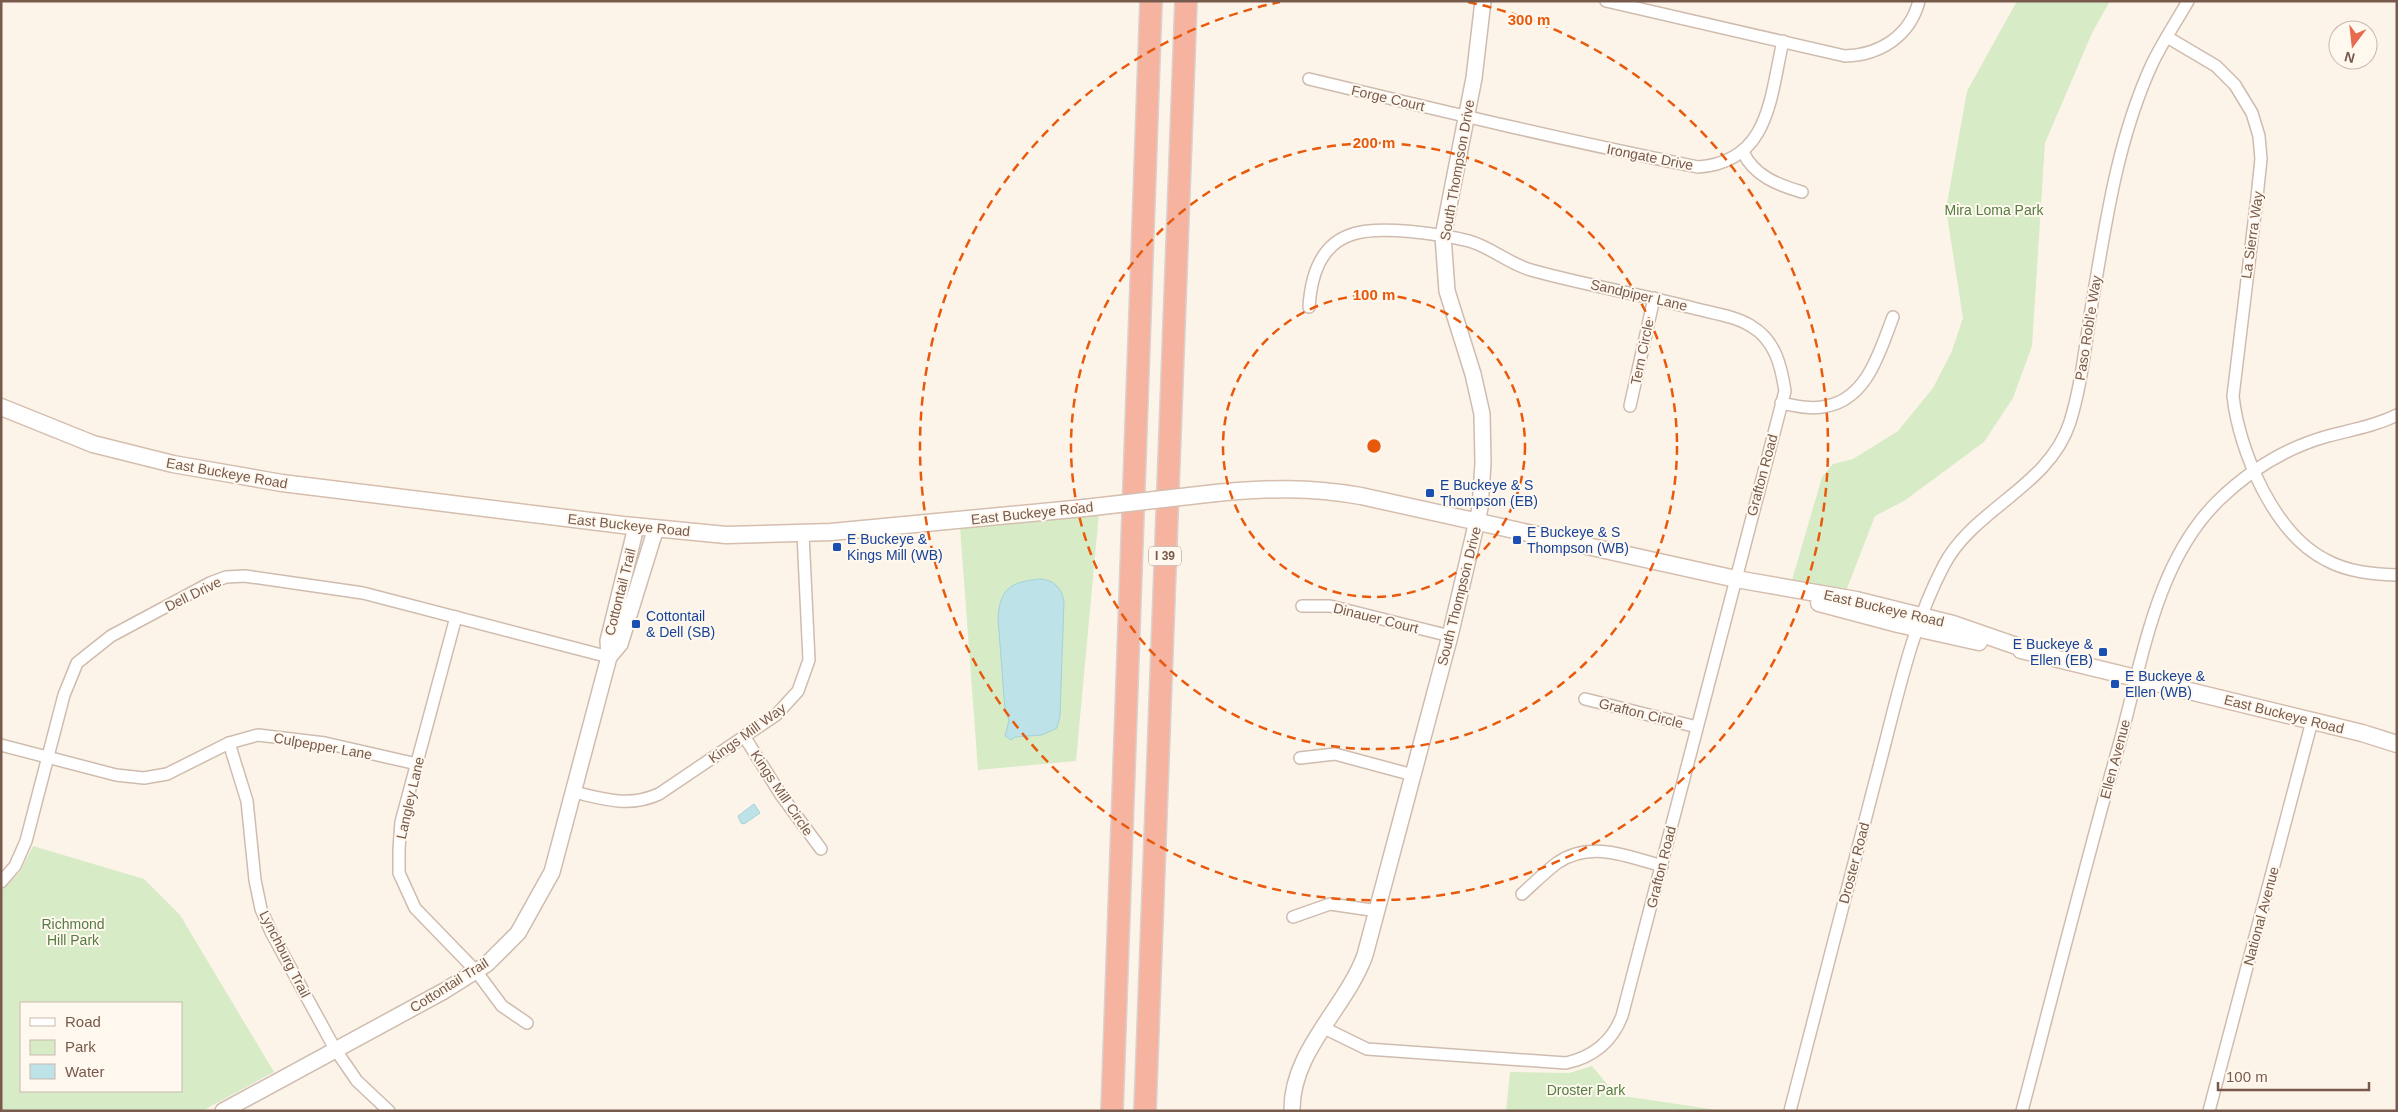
<svg xmlns="http://www.w3.org/2000/svg" width="2398" height="1112" font-family="Helvetica,sans-serif">
  <style>
    .green { fill: #d7ebc7; fill-rule: evenodd }
    .water { fill: #bde2e7; stroke: #a3d2d9 }
    .lines { fill: none; stroke-linecap: round; stroke-linejoin: round }
    .minor-casing { stroke: #cfbcae; stroke-width: 14 }
    .tertiary-casing { stroke: #cfbcae; stroke-width: 18 }
    .secondary-casing { stroke: #d5beae; stroke-width: 19 }
    .motorway-casing { stroke: #d9d1cd; stroke-width: 24 }
    .minor { stroke: #fff; stroke-width: 11 }
    .tertiary { stroke: #fff; stroke-width: 15 }
    .secondary { stroke: #fff; stroke-width: 16 }
    .motorway { stroke: #f6b3a0; stroke-width: 21 }
    .secondary-bridge-casing { stroke: #d5beae; stroke-width: 19; stroke-linecap: butt }
    .secondary-bridge { stroke: #fff; stroke-width: 16 }
    .ring { fill: none; stroke: #e8590c; stroke-width: 2.5; stroke-dasharray: 9 6 }
    .transit-dot { fill: #1a4fb4; stroke: #fff8ef; stroke-width: 2 }
    .labels { text-anchor: middle; dominant-baseline: central; stroke-width: 4; stroke-linejoin: round; paint-order: stroke }
    .shield { fill: #fff8ef; stroke: #a0897d; stroke-width: 1 }
    .shield-label { font-size: 12px; font-weight: bold; fill: #785a4c }
    .street-label { font-size: 14px; fill: #785a4c; stroke: #fff8ef }
    .park-label { font-size: 14px; fill: #567d43; stroke: #fff8ef }
    .transit-label { font-size: 14px; fill: #164399; stroke: #fff8ef; text-anchor: start }
    .centre { fill: #e8590c; stroke: #fff8ef; stroke-width: 2.5 }
    .ring-label { font-size: 15px; text-anchor: middle; font-weight: bold; fill: #e8590c; stroke: #fff8ef; stroke-width: 4; stroke-linejoin: round; paint-order: stroke }
  </style>
  <rect width="100%" height="100%" fill="#fdf4e9"/>
  <g class="green">
    <polygon points="2017,1 2110,1 2092,33 2045,143 2032,346 2013,398 1984,442 1904,501 1875,516 1846,591 1792,580 1822,477 1833,464 1853,459 1898,431 1933,388 1952,351 1963,318 1946,209 1967,91"/>
    <polygon points="1099,513 1076,761 978,770 960,527"/>
    <path d="M33,846L144,879L180,915L274,1072L202,1111H1V891L20,872ZM21,1003H181V1091H21Z"/>
    <polygon points="1592,1066 1616,1095 1724,1111 1506,1111 1510,1072 1569,1073"/>
  </g>
  <g class="water">
    <path d="M1040,579C1054,580 1061,587 1064,601L1060,716L1057,728L1042,735L1015,737L1011,740L1005,736L1009,720L1005,710L998,618C1000,587 1012,582 1040,579Z"/>
    <polygon points="754,804 760,813 744,824 741,823 738,816"/>
  </g>
  <g class="lines">
    <g class="minor-casing">
      <g id="minor">
        <path d="M1606,1L1845,56C1880,55 1910,36 1919,1"/>
        <path d="M2167,37L2216,66L2235,85L2252,113L2259,136L2261,159L2257,197L2233,396C2239,451 2274,534 2326,560C2348,572 2372,574 2397,575"/>
        <path d="M1309,79C1438,110 1567,141 1698,167C1770,162 1770,97 1783,41"/>
        <path d="M1743,152C1754,176 1778,185 1802,192"/>
        <path d="M1309,307C1311,276 1320,244 1353,234C1380,225 1441,234 1469,241C1491,247 1509,264 1531,270C1584,285 1640,294 1693,308C1712,313 1735,316 1751,326C1775,340 1781,365 1785,391L1622,1016C1612,1042 1593,1057 1566,1063L1367,1049L1324,1028"/>
        <path d="M1781,403C1796,406 1812,410 1827,406C1868,398 1880,350 1893,317"/>
        <polyline points="1630,406 1654,298"/>
        <polyline points="1302,606 1330,606 1450,636"/>
        <polyline points="456,617 401,822 399,849 399,873 415,908 476,971 502,1006 527,1023"/>
        <polyline points="1585,699 1697,727"/>
        <polyline points="744,736 781,795 821,849"/>
        <polyline points="229,743 247,801 255,880 261,909 271,932 335,1049 357,1081 389,1111"/>
        <polyline points="1,745 116,775 144,778 167,774 229,743 258,735 325,743 417,764"/>
        <polyline points="1300,758 1335,754 1413,775"/>
        <path d="M573,792C605,799 628,808 659,794L776,715L798,691L809,660L803,534"/>
        <polyline points="1,882 15,866 26,841 64,695 77,663 111,636 210,583 226,577 245,576 363,593 609,657"/>
        <path d="M1522,894C1533,884 1545,872 1557,863C1590,840 1627,856 1662,866"/>
        <polyline points="1293,917 1330,904 1378,911"/>
        <path d="M1790,1111C1819,1000 1847,889 1876,778C1895,708 1910,629 1944,565C1974,508 2049,487 2070,422C2083,380 2086,335 2094,292C2107,214 2119,136 2152,64C2162,43 2176,22 2188,1"/>
        <path d="M2022,1111C2054,989 2085,866 2119,745C2142,663 2155,562 2219,500C2251,469 2285,448 2328,436C2351,430 2375,426 2397,415"/>
        <polyline points="2209,1111 2312,721"/>
      </g>
    </g>
    <g class="tertiary-casing">
      <g id="tertiary">
        <polyline points="609,657 620,644 656,528"/>
        <polyline points="223,1111 444,991 487,964 518,933 552,872 609,657 608,641 636,527"/>
        <path d="M1292,1111C1291,1051 1346,1008 1365,955L1450,636L1480,508L1483,463L1482,414L1473,374L1447,291L1443,236L1474,78L1483,1"/>
      </g>
    </g>
    <g class="secondary-casing">
      <g id="secondary">
        <polyline points="1,407 93,444 173,464 282,483 623,525 726,535 831,532 1084,508"/>
        <path d="M1216,493C1267,488 1310,487 1361,496L1736,579L1856,600L1953,624L2031,651"/>
        <polyline points="1819,603 1898,624 1979,642"/>
        <polyline points="2021,650 2362,733 2397,744"/>
      </g>
    </g>
    <g class="motorway-casing">
      <g id="motorway">
        <polyline points="1112,1111 1151,1"/>
        <polyline points="1145,1111 1186,1"/>
      </g>
    </g>
    <use href="#minor" class="minor"/>
    <use href="#tertiary" class="tertiary"/>
    <use href="#secondary" class="secondary"/>
    <use href="#motorway" class="motorway"/>
    <g class="secondary-bridge-casing">
      <polyline id="secondary-bridge" points="1084,508 1216,493"/>
    </g>
    <use href="#secondary-bridge" class="secondary-bridge"/>
  </g>
  <g class="ring">
    <circle cx="1374" cy="446" r="151"/>
    <circle cx="1374" cy="446" r="303"/>
    <path d="M1468 2A454 454 0 1 1 1280 2"/>
  </g>
  <g class="transit-dot">
    <rect x="1425" y="488" width="10" height="10" rx="2.5"/>
    <rect x="1512" y="535" width="10" height="10" rx="2.5"/>
    <rect x="832" y="542" width="10" height="10" rx="2.5"/>
    <rect x="631" y="619" width="10" height="10" rx="2.5"/>
    <rect x="2098" y="647" width="10" height="10" rx="2.5"/>
    <rect x="2110" y="679" width="10" height="10" rx="2.5"/>
  </g>
  <g class="labels">
    <rect class="shield" x="1149" y="546.5" width="32" height="19" rx="4"/>
    <g class="shield-label">
      <text x="1165" y="556">I 39</text>
    </g>
    <g class="street-label">
      <text transform="translate(1388 98) rotate(13)">Forge Court</text>
      <text transform="translate(1650 157) rotate(11)">Irongate Drive</text>
      <text transform="translate(1457 170) rotate(-80)">South Thompson Drive</text>
      <text transform="translate(2252 235) rotate(-82)">La Sierra Way</text>
      <text transform="translate(1639 295) rotate(13)">Sandpiper Lane</text>
      <text transform="translate(2088 328) rotate(-81)">Paso Robl'e Way</text>
      <text transform="translate(1642 352) rotate(-78)">Tern Circle</text>
      <text transform="translate(227 473) rotate(10)">East Buckeye Road</text>
      <text transform="translate(1762 475) rotate(-75)">Grafton Road</text>
      <text transform="translate(1032 513) rotate(-6)">East Buckeye Road</text>
      <text transform="translate(629 525) rotate(6)">East Buckeye Road</text>
      <text transform="translate(620 592) rotate(-76)">Cottontail Trail</text>
      <text transform="translate(193 594) rotate(-26)">Dell Drive</text>
      <text transform="translate(1459 596) rotate(-76)">South Thompson Drive</text>
      <text transform="translate(1884 608) rotate(13)">East Buckeye Road</text>
      <text transform="translate(1376 618) rotate(14)">Dinauer Court</text>
      <text transform="translate(1641 713) rotate(14)">Grafton Circle</text>
      <text transform="translate(2284 714) rotate(14)">East Buckeye Road</text>
      <text transform="translate(747 733) rotate(-36)">Kings Mill Way</text>
      <text transform="translate(323 746) rotate(10)">Culpepper Lane</text>
      <text transform="translate(2115 759) rotate(-75)">Ellen Avenue</text>
      <text transform="translate(782 793) rotate(56)">Kings Mill Circle</text>
      <text transform="translate(410 798) rotate(-77)">Langley Lane</text>
      <text transform="translate(1854 863) rotate(-75)">Droster Road</text>
      <text transform="translate(1661 867) rotate(-76)">Grafton Road</text>
      <text transform="translate(2261 916) rotate(-75)">National Avenue</text>
      <text transform="translate(285 954) rotate(63)">Lynchburg Trail</text>
      <text transform="translate(449 985) rotate(-32)">Cottontail Trail</text>
    </g>
    <g class="park-label">
      <text x="1994" y="210">Mira Loma Park</text>
      <text x="73" y="924">Richmond<tspan x="73" dy="16">Hill Park</tspan></text>
      <text x="1586" y="1090">Droster Park</text>
    </g>
    <g class="transit-label">
      <text x="1440" y="485">E Buckeye &amp; S<tspan x="1440" dy="16">Thompson (EB)</tspan></text>
      <text x="1527" y="532">E Buckeye &amp; S<tspan x="1527" dy="16">Thompson (WB)</tspan></text>
      <text x="847" y="539">E Buckeye &amp;<tspan x="847" dy="16">Kings Mill (WB)</tspan></text>
      <text x="646" y="616">Cottontail<tspan x="646" dy="16">&amp; Dell (SB)</tspan></text>
      <text x="2093" y="644" text-anchor="end">E Buckeye &amp;<tspan x="2093" dy="16">Ellen (EB)</tspan></text>
      <text x="2125" y="676">E Buckeye &amp;<tspan x="2125" dy="16">Ellen (WB)</tspan></text>
    </g>
  </g>
  <circle cx="1374" cy="446" r="8" class="centre"/>
  <g class="ring-label">
    <text x="1529" y="25">300 m</text>
    <text x="1374" y="148">200 m</text>
    <text x="1374" y="300">100 m</text>
  </g>
  <rect width="2398" height="1112" fill="none" stroke="#785a4c" stroke-width="5"/>
  <rect x="20" y="1002" width="162" height="90" fill="#fff8ef" stroke="#c9b9ae"/>
  <rect x="30" y="1018" width="25" height="8" fill="#ffffff" stroke="#c9b9ae"/>
  <text x="65" y="1027" font-size="15" fill="#785a4c">Road</text>
  <rect x="30" y="1040" width="25" height="15" fill="#d7ebc7" stroke="#c9b9ae"/>
  <text x="65" y="1052" font-size="15" fill="#785a4c">Park</text>
  <rect x="30" y="1064" width="25" height="15" fill="#bde2e7" stroke="#c9b9ae"/>
  <text x="65" y="1077" font-size="15" fill="#785a4c">Water</text>
  <g transform="translate(2353 45) rotate(195)"><circle r="24" fill="#fff8ef" stroke="#c9b9ae"/>
  <path d="M0-4L9 19L0 12L-9 19Z" fill="#e66b4f"/>
  <text y="-8" font-size="14" font-weight="bold" text-anchor="middle" fill="#785a4c">N</text>
  </g>
  <path d="M2218 1082v8h151v-8" fill="none" stroke="#785a4c" stroke-width="2.5"/>
  <text x="2226" y="1082" font-size="15" fill="#785a4c" stroke="#fff8ef" stroke-width="4" paint-order="stroke">100 m</text>
</svg>
